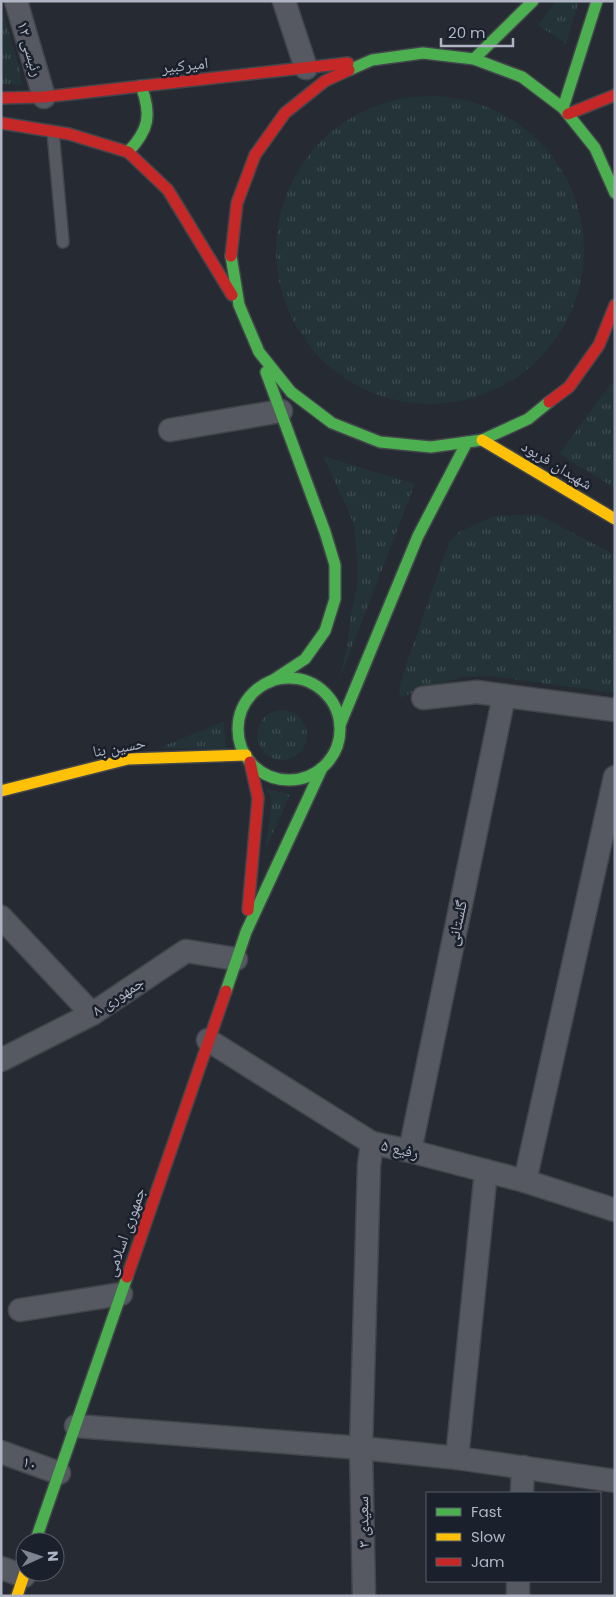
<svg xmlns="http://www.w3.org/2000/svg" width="616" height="1597" font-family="Poppins,'Noto Naskh Arabic',sans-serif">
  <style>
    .grass { fill: url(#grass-tufts) }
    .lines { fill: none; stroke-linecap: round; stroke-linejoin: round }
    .lane-casing { stroke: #42454b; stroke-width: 14 }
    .street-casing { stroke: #42454b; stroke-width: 25 }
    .fast-casing { stroke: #42454b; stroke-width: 14 }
    .slow-casing { stroke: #42454b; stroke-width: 14 }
    .jam-casing { stroke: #42454b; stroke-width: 14 }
    .lane { stroke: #565961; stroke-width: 11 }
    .street { stroke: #565961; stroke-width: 22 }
    .fast { stroke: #4caf50; stroke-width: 11 }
    .slow { stroke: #ffc107; stroke-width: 11 }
    .jam { stroke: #c62828; stroke-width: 11 }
    .labels { text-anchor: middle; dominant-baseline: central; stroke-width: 5; stroke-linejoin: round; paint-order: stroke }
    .street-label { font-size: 16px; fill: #afb5c4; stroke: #1a202c }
  </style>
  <defs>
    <pattern id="grass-tufts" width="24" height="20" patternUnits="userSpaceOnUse" patternTransform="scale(1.25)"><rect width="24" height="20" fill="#233337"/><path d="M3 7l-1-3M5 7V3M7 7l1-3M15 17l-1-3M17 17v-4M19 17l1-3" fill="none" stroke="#404e52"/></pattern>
  </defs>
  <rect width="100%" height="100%" fill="#262a32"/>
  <g class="grass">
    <polygon points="556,1 579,1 566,44 538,25"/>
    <polygon points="1,6 20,69 22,85 1,84"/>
    <circle cx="430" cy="250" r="154"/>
    <polygon points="612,382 615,389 615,488 559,454"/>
    <polygon points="323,456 415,484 339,681 347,647 351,614 357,586 357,559 354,524"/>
    <polygon points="537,514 615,555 615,693 490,676 462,677 427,687 399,698 400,685 405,668 449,542 459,532 495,516"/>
    <circle cx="282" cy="735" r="25"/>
    <polygon points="224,721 226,749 159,748"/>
    <polygon points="266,788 290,795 264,853 270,818 271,799"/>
  </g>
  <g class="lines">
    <g class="lane-casing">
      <polyline id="lane" points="53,132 63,242"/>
    </g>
    <g class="street-casing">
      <g id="street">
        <polyline points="16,1 44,97"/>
        <polyline points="284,1 306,68"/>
        <polyline points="170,430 281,411"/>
        <polyline points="423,698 477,692 615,710"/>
        <polyline points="1,917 92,1014"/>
        <polyline points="208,1040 372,1143 410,1151 525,1181 615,1210"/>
        <polyline points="1,1060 92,1014 186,951 236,959"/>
        <polyline points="410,1151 504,696"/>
        <polyline points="525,1181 615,777"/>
        <polyline points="20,1310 121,1294"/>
        <polyline points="76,1426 361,1448 457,1458 615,1481"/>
        <polyline points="1,1452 59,1473"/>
        <polyline points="457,1458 486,1171"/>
        <polyline points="522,1493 523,1467"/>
        <polyline points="1,1568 24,1576"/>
        <polyline points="364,1596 361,1448 369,1165 372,1143"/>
        <polyline points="518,1596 518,1581"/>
      </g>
    </g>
    <g class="fast-casing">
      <g id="fast">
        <polyline points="474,59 533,1"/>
        <polyline points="349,70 372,60 423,53 474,59 522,77 563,108 595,148 615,193"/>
        <polyline points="563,108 597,1"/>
        <path d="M128,152C149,130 152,115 141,86"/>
        <polyline points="231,256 239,305 259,352 291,392 332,423 380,442 431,447 482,440 528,419 549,402"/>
        <polyline points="266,372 325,532 335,565 335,599 325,631 305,659 270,682"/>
        <circle cx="289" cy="729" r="51"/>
        <polyline points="340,725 418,536 467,442"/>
        <polyline points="226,991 246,932 322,768"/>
        <polyline points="35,1542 127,1277"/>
      </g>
    </g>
    <g class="slow-casing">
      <g id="slow">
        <polyline points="482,440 615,519"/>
        <polyline points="1,791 128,759 246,755"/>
        <polyline points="17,1596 25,1572"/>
      </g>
    </g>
    <g class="jam-casing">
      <g id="jam">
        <polyline points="1,98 44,97 348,63"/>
        <polyline points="568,114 615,95"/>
        <polyline points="1,123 69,134 128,152 168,190 232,295"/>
        <polyline points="231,256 237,203 255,155 285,113 325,81 349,70"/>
        <polyline points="549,402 569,387 599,345 615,305"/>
        <polyline points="248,910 258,798 250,762"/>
        <polyline points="127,1277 226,991"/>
      </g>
    </g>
    <use href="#lane" class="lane"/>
    <use href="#street" class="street"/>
    <use href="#fast" class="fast"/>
    <use href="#slow" class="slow"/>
    <use href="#jam" class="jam"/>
  </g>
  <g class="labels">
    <g class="street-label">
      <text transform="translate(30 49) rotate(74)">رئیسی ۱۲</text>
      <text transform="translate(185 65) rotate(-6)">امیرکبیر</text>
      <text transform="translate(557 465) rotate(31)">شهيدان فربود</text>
      <text transform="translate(119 747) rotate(-10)">حسین بنا</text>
      <text transform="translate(457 923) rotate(-78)">گلستانی</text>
      <text transform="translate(118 996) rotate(-33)">جمهوری ۸</text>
      <text transform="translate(400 1149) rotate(13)">رفیع ۵</text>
      <text transform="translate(125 1232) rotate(-71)">جمهوری اسلامی</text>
      <text transform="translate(30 1463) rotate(20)">۱۰</text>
      <text transform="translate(363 1522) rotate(-91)">سعیدی ۳</text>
    </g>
  </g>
  <rect width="616" height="1597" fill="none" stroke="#afb5c4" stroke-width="5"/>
  <rect x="426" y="1492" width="175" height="90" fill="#1a202c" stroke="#565c69"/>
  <rect x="436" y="1508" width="25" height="8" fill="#4caf50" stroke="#565c69"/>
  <text x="471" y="1517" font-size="15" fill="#afb5c4">Fast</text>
  <rect x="436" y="1533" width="25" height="8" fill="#ffc107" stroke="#565c69"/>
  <text x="471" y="1542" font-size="15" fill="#afb5c4">Slow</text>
  <rect x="436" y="1558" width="25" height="8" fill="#c62828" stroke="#565c69"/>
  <text x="471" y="1567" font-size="15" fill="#afb5c4">Jam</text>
  <g transform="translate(40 1557) rotate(87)"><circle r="24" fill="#1a202c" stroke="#565c69"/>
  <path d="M0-4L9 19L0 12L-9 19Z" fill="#7f8491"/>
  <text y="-8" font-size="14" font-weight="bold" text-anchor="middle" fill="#afb5c4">N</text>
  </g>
  <path d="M441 38v8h72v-8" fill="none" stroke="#afb5c4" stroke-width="2.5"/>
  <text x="448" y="38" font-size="15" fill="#afb5c4" stroke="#1a202c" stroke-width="4" paint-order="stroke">20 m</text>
</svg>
